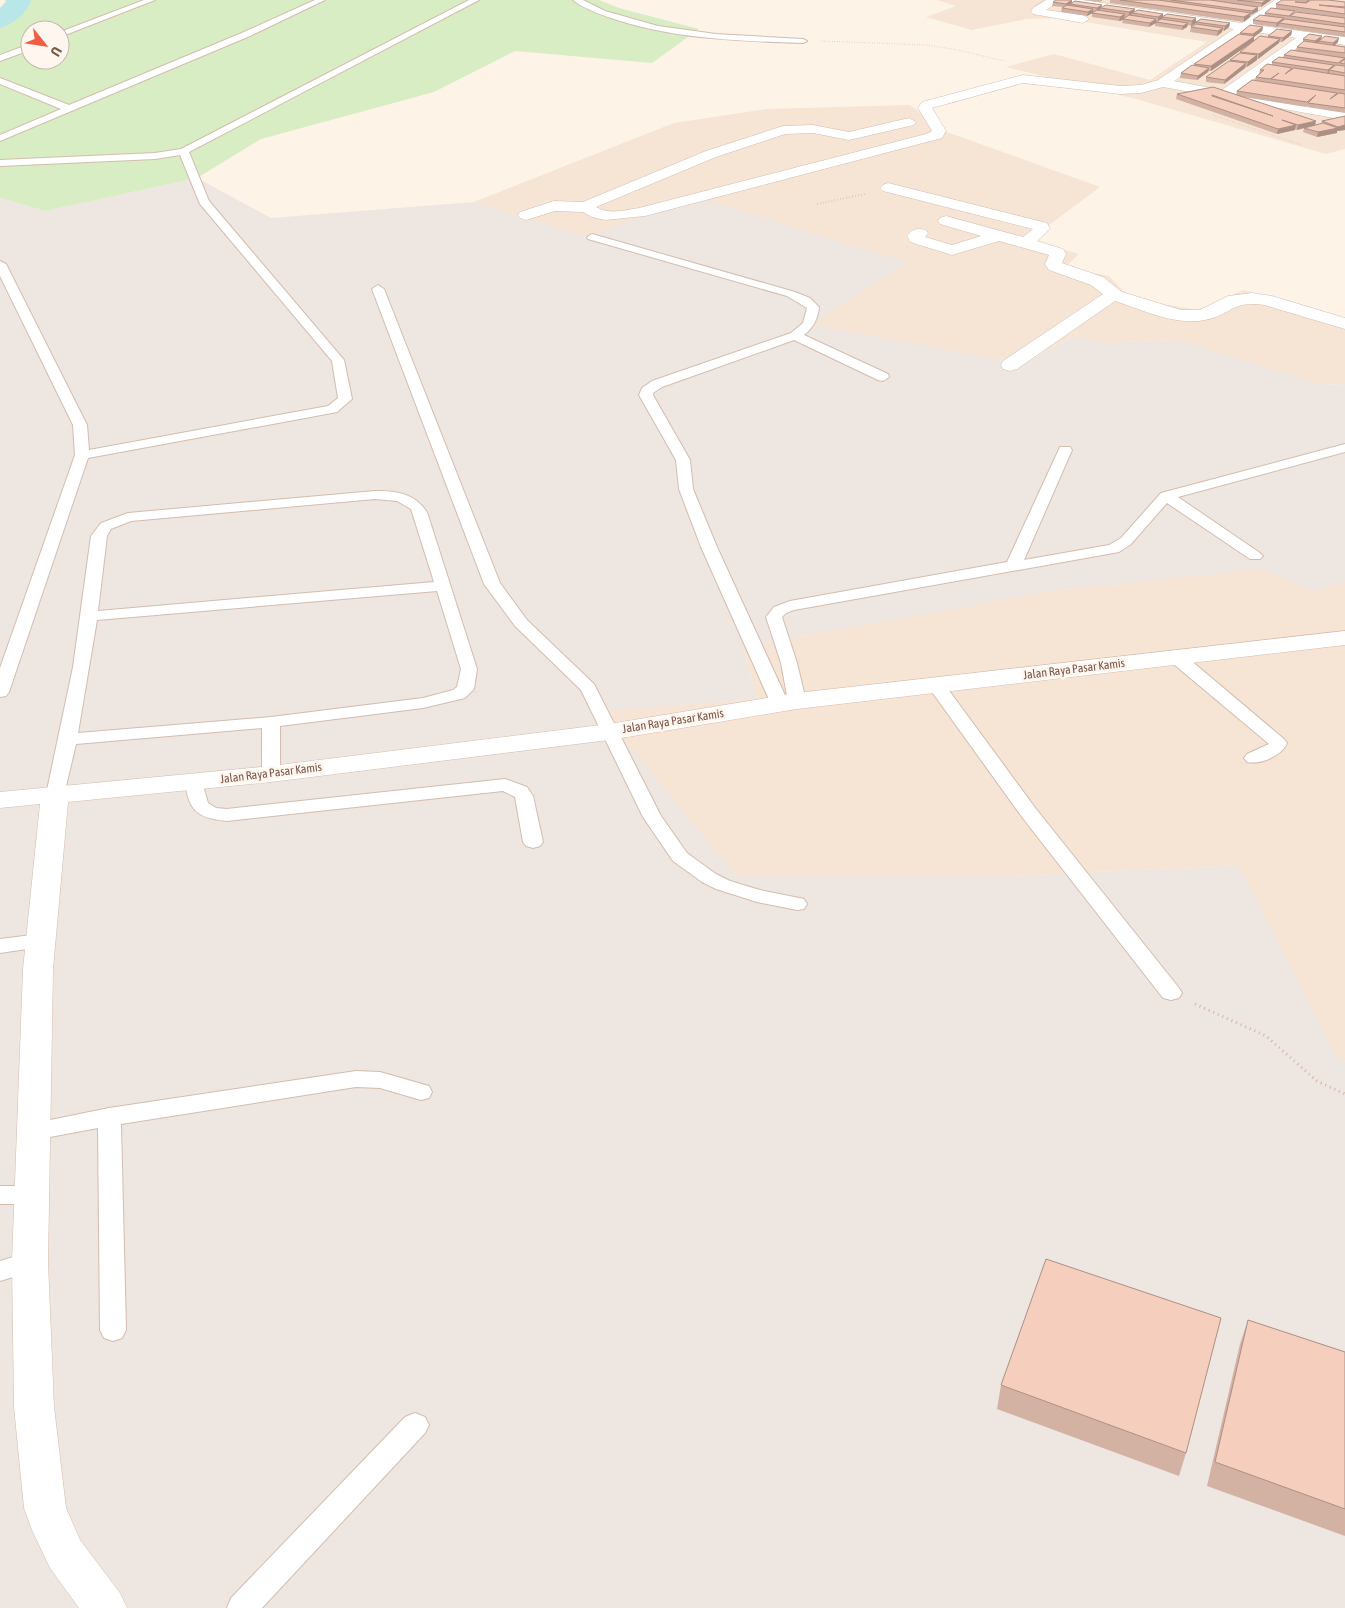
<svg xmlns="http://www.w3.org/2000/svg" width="1345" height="1608" font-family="'Asap Condensed',sans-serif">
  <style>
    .residential { fill: #f6e4d5 }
    .industrial { fill: #eee6e1 }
    .green { fill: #d8edc4; fill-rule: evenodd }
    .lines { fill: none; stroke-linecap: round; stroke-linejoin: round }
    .river { fill: #b9e6e9; fill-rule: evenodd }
    .lane-casing { stroke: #d4bcae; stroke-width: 2 }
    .street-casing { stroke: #d4bcae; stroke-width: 1 }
    .secondary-casing { stroke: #d7bbab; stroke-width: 1 }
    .path-far2 { stroke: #dbb19f; stroke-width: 1; stroke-dasharray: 0.5 2; stroke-linecap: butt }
    .path-far1 { stroke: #dbb19f; stroke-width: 2; stroke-dasharray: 0.5 2.5; stroke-linecap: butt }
    .path { stroke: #dbb19f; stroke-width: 3; stroke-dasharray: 1 4; stroke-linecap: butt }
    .lane { fill: #fff; fill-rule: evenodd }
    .street { fill: #fff; fill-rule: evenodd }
    .secondary { fill: #fff; fill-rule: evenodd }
    .wall { fill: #d3b1a3 }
    .shaded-wall { fill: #ac9084 }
    .building { fill: #f5cebd; stroke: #ac9084; fill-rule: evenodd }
    .labels { text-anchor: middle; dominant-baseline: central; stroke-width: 5; stroke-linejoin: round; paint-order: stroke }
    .street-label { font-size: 12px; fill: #7a5649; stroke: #fff7ef }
  </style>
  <rect width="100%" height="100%" fill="#fef3e7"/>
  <g class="residential">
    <polygon points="937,0 1345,0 1345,149 1326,154 1136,99 1006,67 1054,54 1150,80 1207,42 1061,18 1027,19 972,30 926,17 956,6"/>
    <polygon points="910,105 944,131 1100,187 1029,240 1079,254 1065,267 1109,276 1130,298 1197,310 1244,290 1345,321 1345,384 1324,385 1173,339 1103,343 1074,336 1023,364 814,325 830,311 908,263 588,237 474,202 674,123 767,109"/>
    <polygon points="1260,569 1314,591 1345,582 1345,1062 1336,1055 1238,865 1009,876 736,876 600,711 757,699 743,647 1053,591"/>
  </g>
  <polygon class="industrial" points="197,178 271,218 474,202 588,237 693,196 909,263 830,311 815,325 1023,364 1074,336 1103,343 1173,339 1324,385 1345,384 1345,582 1314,591 1260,569 1053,591 743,647 757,699 601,711 736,876 1009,876 1238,865 1336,1055 1345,1062 1345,1608 0,1608 0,198 45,211"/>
  <path class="green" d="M3,0H599L619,8L699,29L652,63L515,51L434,92L261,139L197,178L45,211L0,198V17L9,2ZM30,30H60V60H30Z"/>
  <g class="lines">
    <path class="river" d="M7,0H31C27,14 13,24 0,28V8Z"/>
    <g class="lane-casing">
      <g id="lane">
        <polygon points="144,0 155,0 60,37 60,32"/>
        <polygon points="315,0 325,0 250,36 0,141 0,135 61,109 0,84 0,78 69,105 244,32"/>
        <polygon points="469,0 479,0 189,152 209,201 344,360 352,399 337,412 332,413 88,458 9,692 6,696 0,697 0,668 75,455 73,425 0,276 0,261 6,264 87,425 89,450 328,406 338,398 332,361 200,204 180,155 155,159 0,166 0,160 155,153 181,149"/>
        <path d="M573,0H583L605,11L658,26L716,34L803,39L807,41L803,43C738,41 673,39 611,18C599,14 583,8 573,0Z"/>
        <polygon points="30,44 30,50 0,61 0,55"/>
        <path d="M592,234L795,292L810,298L819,307C818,319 813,328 804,335L888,374L889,377L883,381L878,380L794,340L662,387L653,393V395L690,460L693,489L717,547L789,704L786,708L780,709L774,708L771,704L701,547L679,489L676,460L639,395L642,388L652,381L791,333L803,323L807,308L787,296L588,239L587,237Z"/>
        <polygon points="378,285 384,289 500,583 527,620 594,684 661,816 687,853 716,874 730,881 760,890 804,899 807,904 804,909 797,910 757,902 716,889 702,882 673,861 643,817 581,690 515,626 484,584 372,289"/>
        <polygon points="1345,444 1345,452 1178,497 1260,553 1263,556 1260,559 1250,559 1167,503 1131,544 1119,552 794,610 786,613 782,617 797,663 806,701 803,705 797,706 791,705 788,701 781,663 766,617 774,607 790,601 1007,562 1060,447 1070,447 1072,450 1024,560 1109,545 1121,538 1161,493"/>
        <path d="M375,491C397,491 414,493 427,512L477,669L474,689L465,698L423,708L280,726V774L277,778L271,780L265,778L262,774V728L76,744L64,795L62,799L55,801L48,799L46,795L73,667L91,536L101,523L128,513ZM375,499L397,501L411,509L434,582L98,611L107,536L111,529L131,521ZM437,591L461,669L457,687L453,690L423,698L271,717L78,733L97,620Z"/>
        <path d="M1176,652L1182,653L1284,739L1287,743C1282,756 1260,765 1247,762L1244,758L1247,754L1269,744L1170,661L1168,657L1170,653Z"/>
        <polygon points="936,680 942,681 1036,809 1179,988 1182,993 1179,998 1171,1000 1163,998 1022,817 927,685 930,681"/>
        <path d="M194,776L201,778L208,803L216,808L227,809L505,779L527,787L533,796L543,842L540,846L533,848L526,846L523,842L515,797L503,791L227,821C198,818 189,812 185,782L187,778Z"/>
        <polygon points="40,934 47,936 50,941 47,946 0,953 0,939"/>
        <polygon points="356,1071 380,1072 429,1086 432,1092 429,1098 421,1100 380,1088 356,1087 121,1124 126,1330 122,1338 113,1341 104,1338 100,1330 98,1128 34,1140 26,1137 22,1131 26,1125 109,1108"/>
        <polygon points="0,1186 32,1186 41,1188 44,1195 41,1202 32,1204 0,1204"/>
        <polygon points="30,1252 39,1255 43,1262 39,1269 0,1281 0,1261"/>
        <polygon points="415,1413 425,1417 429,1425 425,1433 262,1608 227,1608 231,1598 405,1417"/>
      </g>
    </g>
    <g class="street-casing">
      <g id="street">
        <path d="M1046,0H1082L1242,23L1275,0H1289L1255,25L1345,37V45L1309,39L1236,92L1345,112V120L1163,87L1141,93L1120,94L1023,83L932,108L946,131L942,138L645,216L605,220L592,217L583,212L555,211L526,220L520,218L518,215L520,212L554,201L583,202L706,151L783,126L813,125L849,132L909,118L916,122L914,125L849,140L813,133L785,134L716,157L596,207C609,215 625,210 639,208L926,134L932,131L918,108L922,102L1023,75L1120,86L1141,85L1158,80L1234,29L1057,3L1046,10L1083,15L1089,19L1083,23L1033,14L1031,12L1033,8ZM1247,31L1296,38L1222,90L1174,81Z"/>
        <path d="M888,183L1047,223L1050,229L1037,241L1063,249L1066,254L1062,263L1103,277L1122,292L1181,310H1200L1228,296L1252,293L1272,296L1345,318V329L1264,305C1232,300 1231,315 1205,320C1176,326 1143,310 1115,301L1017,369L1010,371L1003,369L1001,365L1003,361L1103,294L1091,285L1049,270L1045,264L1049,255L999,241L952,255L910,242L907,236C912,229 918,228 926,230L928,233L925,237L952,245L981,236L940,224L938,221L940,218L946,216L1023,237L1033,229L883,191L880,188L883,185Z"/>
      </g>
    </g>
    <g class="secondary-casing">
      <polygon id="secondary" points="1345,631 1345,645 797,709 609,740 271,782 68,802 53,969 48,1262 54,1407 66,1508 80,1540 120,1593 127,1608 79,1608 50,1568 32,1530 24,1508 14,1407 12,1262 23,969 40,804 0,808 0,792 271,766 609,724 797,693"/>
    </g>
    <g class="path-far2">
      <polyline points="822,41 926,45 958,50 1004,61"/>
      <polyline points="1213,115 1302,145"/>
    </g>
    <polyline class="path-far1" points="817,204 865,194"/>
    <polyline class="path" points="1195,1004 1266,1036 1317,1081 1345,1094"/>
    <use href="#lane" class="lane"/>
    <use href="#street" class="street"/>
    <use href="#secondary" class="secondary"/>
  </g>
  <g class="wall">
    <polygon points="1086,0 1103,0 1100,2"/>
    <polygon points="1110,0 1271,0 1261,7 1258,7 1258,11 1250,15 1250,17 1244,22 1110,3"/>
    <polygon points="1282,0 1345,2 1345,18 1276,9 1276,4"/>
    <polygon points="1053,2 1072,2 1163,17 1196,18 1196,23 1191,26 1188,25 1187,27 1182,30 1155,26 1155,23 1149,27 1122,23 1123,20 1119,21 1092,17 1092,13 1087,16 1061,12 1062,8 1063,7 1052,6"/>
    <polygon points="1265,13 1294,13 1345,18 1345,37 1278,27 1278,26 1276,27 1253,24 1253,20 1264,16"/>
    <polygon points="1196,22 1230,23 1229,27 1224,31 1222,30 1222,32 1217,36 1190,32 1191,27 1196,24"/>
    <polygon points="1263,27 1262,31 1254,37 1254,41 1211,71 1209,71 1208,72 1197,80 1180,78 1181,73 1194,65 1194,64 1240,34 1240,33"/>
    <polygon points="1292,31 1291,35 1282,42 1279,42 1279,43 1258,59 1257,59 1257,60 1247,67 1246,67 1245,68 1224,84 1206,82 1206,77 1230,61 1230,60 1240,53 1240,52 1268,37 1268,36"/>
    <polygon points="1303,39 1321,39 1338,42 1334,46 1345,47 1345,58 1344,60 1345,59 1345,113 1307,107 1308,106 1306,107 1243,97 1315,125 1321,124 1322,121 1345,116 1345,130 1337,131 1337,133 1317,137 1303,132 1304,128 1297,130 1295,129 1295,130 1277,134 1176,99 1177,94 1236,95 1237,91 1255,80 1256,77 1259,74 1260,70 1272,65 1272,62 1283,57 1284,55 1296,51 1297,47 1303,42"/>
    <polygon points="1248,1320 1345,1352 1345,1536 1207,1486 1240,1344"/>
    <polygon points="1001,1385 1186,1453 1179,1476 997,1409"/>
  </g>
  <g class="shaded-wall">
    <polygon points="1072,0 1072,4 1070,4 1069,6 1066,8 1066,4"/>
    <polygon points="1266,0 1271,0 1261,7 1262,3"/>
    <polygon points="1102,5 1101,8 1100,8 1100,10 1096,12 1097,8"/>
    <polygon points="1258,7 1258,11 1251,15 1252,11"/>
    <polygon points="1093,9 1093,13 1087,16 1088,12"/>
    <polygon points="1135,9 1134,13 1132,13 1132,14 1129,17 1129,12"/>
    <polygon points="1251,13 1250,17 1244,22 1244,17"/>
    <polygon points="1125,14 1124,18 1123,19 1123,20 1119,21 1120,17"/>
    <polygon points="1163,14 1163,18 1158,21 1158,17"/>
    <polygon points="1196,18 1196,23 1191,26 1192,21"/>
    <polygon points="1284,18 1283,23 1279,23 1278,26 1276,27 1277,23"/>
    <polygon points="1156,19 1156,23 1149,27 1150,23"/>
    <polygon points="1188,23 1187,27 1182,30 1183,26"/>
    <polygon points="1230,23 1229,27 1224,31 1225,26"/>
    <polygon points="1263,27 1262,31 1254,37 1254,41 1211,71 1211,66 1252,38 1253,34"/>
    <polygon points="1223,28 1222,32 1217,36 1218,31"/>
    <polygon points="1292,31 1291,35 1282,42 1283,38"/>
    <polygon points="1322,36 1321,40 1315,45 1315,41"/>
    <polygon points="1339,38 1338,42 1333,47 1333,43"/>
    <polygon points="1280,39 1279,43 1258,59 1259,54"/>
    <polygon points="1257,55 1257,60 1247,67 1248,62"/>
    <polygon points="1246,63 1245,68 1224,84 1225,80"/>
    <polygon points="1334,65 1333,69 1329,70 1329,73 1327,75 1328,70"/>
    <polygon points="1209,68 1208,72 1197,80 1198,76"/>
    <polygon points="1316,121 1315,126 1304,128 1297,130 1298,125"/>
    <polygon points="1296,125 1295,130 1277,134 1278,129"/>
    <polygon points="1345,125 1345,130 1337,131 1337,133 1317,137 1318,132 1337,128 1338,127"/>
  </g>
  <g class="building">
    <polygon points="1056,0 1072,0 1066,4 1053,2"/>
    <polygon points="1120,0 1158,0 1251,13 1244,17"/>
    <polygon points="1171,0 1210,0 1258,7 1252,11"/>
    <polygon points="1237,0 1266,0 1262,3"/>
    <polygon points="1282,0 1309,0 1306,2 1295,2 1306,3 1311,0 1328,0 1345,2 1345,7 1319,5 1345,8 1345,14 1276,4"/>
    <polygon points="1075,1 1102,5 1097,8 1070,4"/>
    <polygon points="1067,5 1093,9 1088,12 1062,8"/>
    <polygon points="1106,5 1135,9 1129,12 1100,8"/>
    <polygon points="1271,8 1295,11 1289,16 1265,13"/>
    <polygon points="1097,10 1125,14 1120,17 1092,13"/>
    <polygon points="1138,10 1163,14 1158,17 1132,13"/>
    <polygon points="1296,12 1345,18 1345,24 1290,16"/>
    <polygon points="1167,14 1196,18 1192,21 1162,17"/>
    <polygon points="1129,15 1156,19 1150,23 1123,19"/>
    <polygon points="1260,15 1284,18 1277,23 1253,20"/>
    <polygon points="1161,19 1188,23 1183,26 1156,22"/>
    <polygon points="1201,19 1230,23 1225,26 1196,22"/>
    <polygon points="1285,19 1345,27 1345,32 1279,23"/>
    <polygon points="1196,24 1223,28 1218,31 1191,27"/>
    <polygon points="1250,25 1263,27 1253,34 1240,33"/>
    <polygon points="1277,29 1292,31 1283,38 1268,36"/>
    <polygon points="1239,34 1255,36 1211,66 1194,64"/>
    <polygon points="1309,34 1322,36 1315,41 1303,39"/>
    <polygon points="1260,36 1280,39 1259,54 1240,52"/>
    <polygon points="1325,36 1339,38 1333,43 1319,41"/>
    <polygon points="1304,41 1345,47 1345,53 1297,47"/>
    <polygon points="1291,50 1345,58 1338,63 1284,55"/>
    <polygon points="1240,53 1257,55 1248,62 1230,60"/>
    <polygon points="1279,57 1334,65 1328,70 1272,62"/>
    <polygon points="1345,59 1345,64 1340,63"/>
    <polygon points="1229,61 1246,63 1225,80 1206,77"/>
    <polygon points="1267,64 1292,68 1285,74 1294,68 1345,76 1345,90 1271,79 1279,73 1270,79 1256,77 1264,70 1260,70"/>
    <polygon points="1192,65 1209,68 1198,76 1181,73"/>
    <polygon points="1336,65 1345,66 1345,73 1329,70"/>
    <polygon points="1252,80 1337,93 1330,99 1339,93 1345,94 1345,108 1308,103 1316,95 1307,102 1237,91"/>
    <path d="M1213,87L1316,121L1298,125L1282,120L1296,125L1278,129L1177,94ZM1212,95L1273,116L1212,96Z"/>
    <polygon points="1345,116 1345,125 1338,127 1322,121"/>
    <polygon points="1323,123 1338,128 1318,132 1304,128"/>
    <polygon points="1046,1259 1221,1318 1186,1453 1001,1385"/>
    <polygon points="1248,1320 1345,1352 1345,1509 1215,1462"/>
  </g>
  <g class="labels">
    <g class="street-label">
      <text transform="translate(1074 669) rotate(-7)">Jalan Raya Pasar Kamis</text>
      <text transform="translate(673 721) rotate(-9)">Jalan Raya Pasar Kamis</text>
      <text transform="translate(271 773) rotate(-7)">Jalan Raya Pasar Kamis</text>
    </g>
  </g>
  <g transform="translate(45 45) rotate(120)"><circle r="24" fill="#fff7ef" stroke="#cab7ad"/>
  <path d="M0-4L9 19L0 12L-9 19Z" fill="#ef5d45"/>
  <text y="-8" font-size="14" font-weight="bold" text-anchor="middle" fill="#7a5649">U</text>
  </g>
</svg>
